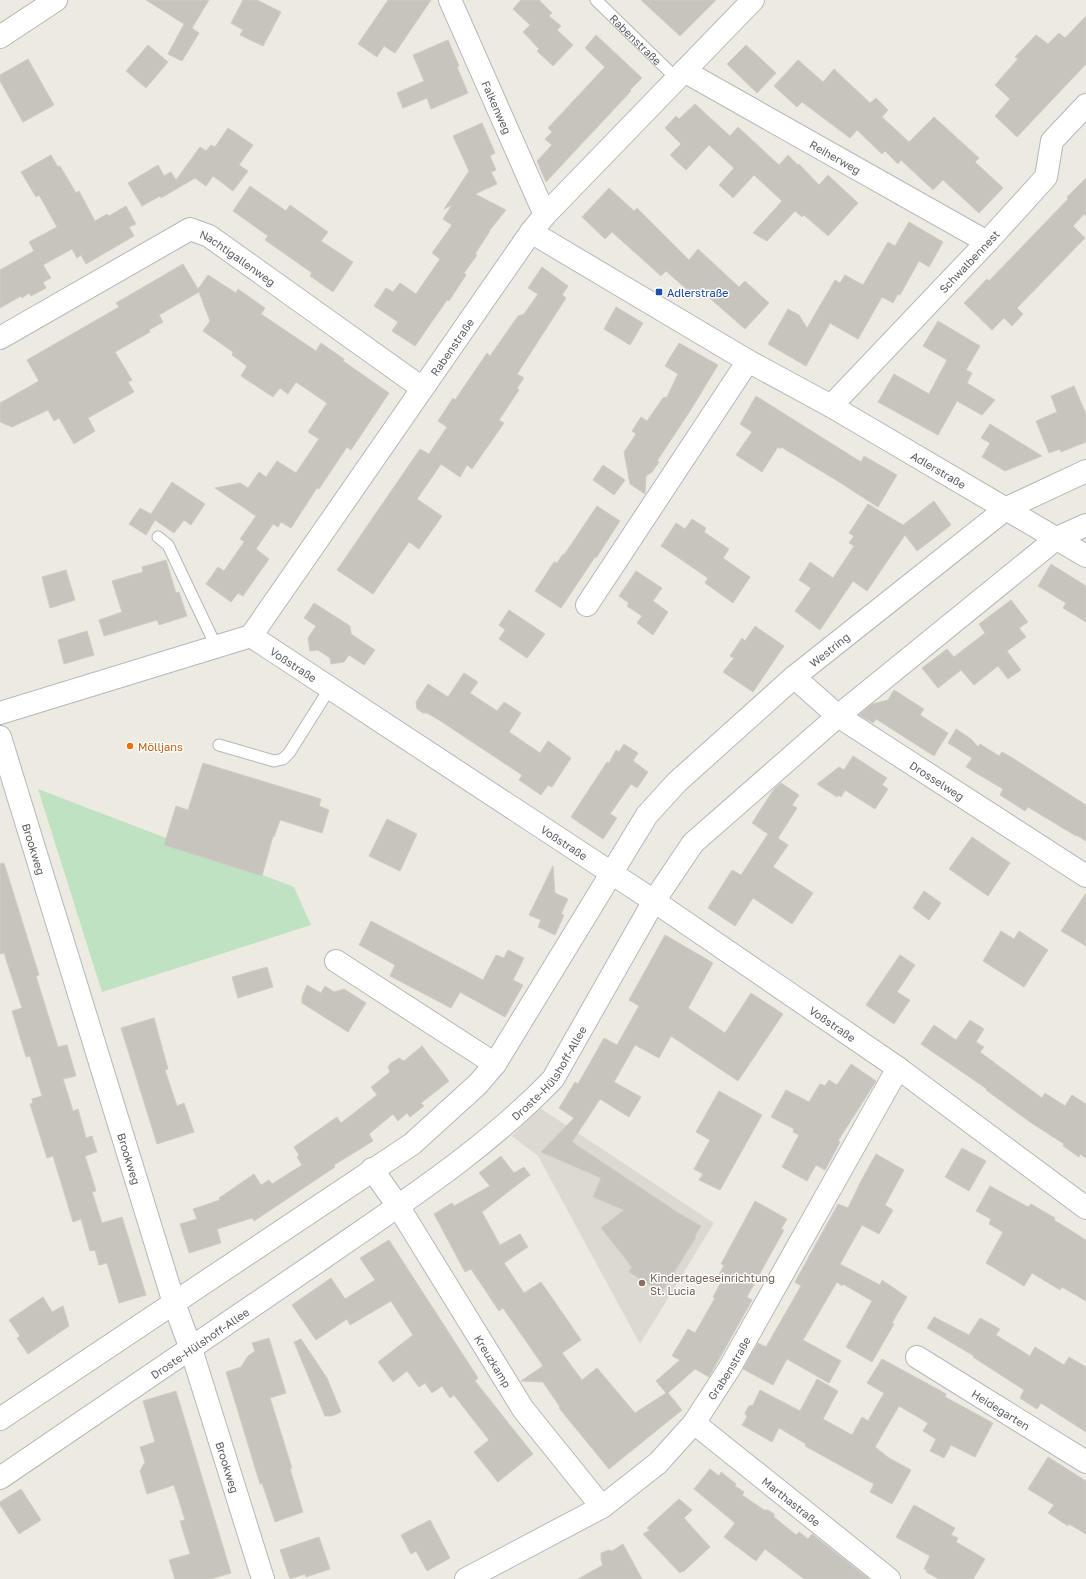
<svg xmlns="http://www.w3.org/2000/svg" width="1086" height="1579" font-family="'Golos Text',sans-serif">
  <style>
    .education { fill: #dbd9d0 }
    .green { fill: #bfe2c2 }
    .building { fill: #c7c4be; stroke: #d0ccc0 }
    .lines { fill: none; stroke-linecap: round; stroke-linejoin: round }
    .service-casing { stroke: #b4b7bb; stroke-width: 13 }
    .minor-casing { stroke: #b4b7bb; stroke-width: 24 }
    .tertiary-casing { stroke: #b4b7bb; stroke-width: 24 }
    .service { stroke: #fff; stroke-width: 11 }
    .minor { stroke: #fff; stroke-width: 22 }
    .tertiary { stroke: #fff; stroke-width: 22 }
    .transit-dot { fill: #1a4fb4; stroke: #fff; stroke-width: 1.5 }
    .food-dot { fill: #e8710a; stroke: #fff; stroke-width: 1.5 }
    .education-dot { fill: #8d6e63; stroke: #fff; stroke-width: 1.5 }
    .labels { text-anchor: middle; dominant-baseline: central; stroke-width: 3; stroke-linejoin: round; paint-order: stroke }
    .street-label { font-size: 11px; fill: #5a5d61; stroke: #fff }
    .transit-label { font-size: 11px; fill: #164399; stroke: #fff; text-anchor: start }
    .food-label { font-size: 11px; fill: #c56008; stroke: #fff; text-anchor: start }
    .education-label { font-size: 11px; fill: #785e54; stroke: #fff; text-anchor: start }
  </style>
  <rect width="100%" height="100%" fill="#eceae1"/>
  <polygon class="education" points="540,1108 714,1223 640,1344 538,1156 512,1136"/>
  <polygon class="green" points="38,789 294,887 311,925 102,992"/>
  <g class="building">
    <polygon points="146,0 209,0 192,28 199,33 182,61 168,54 184,24"/>
    <polygon points="243,0 257,0 281,12 263,46 240,35 243,30 231,23"/>
    <polygon points="388,0 431,0 395,53 384,46 377,57 358,44"/>
    <polygon points="521,0 539,0 552,13 549,16 561,26 557,30 573,45 553,66 537,51 539,49 523,32 530,25 513,9"/>
    <polygon points="641,0 716,0 680,36"/>
    <polygon points="1086,16 1086,64 1017,137 995,116 1010,99 995,85 1018,59 1015,57 1036,35 1048,44 1059,33 1065,38"/>
    <polygon points="596,35 642,78 630,90 631,91 546,182 537,161 552,145 545,139 552,132 548,128 605,67 585,48"/>
    <polygon points="448,40 459,66 457,67 468,93 431,109 427,98 403,108 397,93 424,81 413,55"/>
    <polygon points="148,45 168,62 146,88 126,71"/>
    <polygon points="746,45 776,73 757,93 727,64"/>
    <polygon points="28,59 54,105 23,122 0,81 0,75"/>
    <polygon points="798,60 823,82 834,69 870,103 876,98 888,110 882,117 909,142 934,117 979,158 975,162 1003,188 979,213 943,180 933,190 901,160 898,164 885,151 882,154 857,130 850,138 802,102 797,107 774,86"/>
    <polygon points="695,104 730,136 738,127 779,165 788,155 798,165 799,164 819,185 828,175 858,203 828,236 804,215 802,217 795,211 767,241 753,233 782,201 754,175 733,198 719,185 734,168 709,145 686,170 670,155 681,144 665,128 676,116 679,119"/>
    <polygon points="482,123 495,153 490,156 496,170 491,172 497,184 475,194 506,210 489,231 490,231 475,254 477,255 464,273 466,275 449,301 447,300 415,346 392,331 398,322 374,306 386,288 393,292 400,283 416,294 440,259 432,253 452,225 443,219 452,205 444,209 469,171 453,136"/>
    <polygon points="228,128 253,145 239,165 248,171 233,191 213,176 206,186 195,178 161,198 160,196 142,206 128,183 158,165 164,176 171,172 176,180 200,147 206,151 211,145 215,147"/>
    <polygon points="51,155 58,167 60,166 76,193 79,191 95,221 107,214 109,216 126,206 136,224 129,227 134,236 86,264 81,255 77,258 72,249 43,265 51,278 43,282 46,288 31,296 29,293 22,298 21,296 0,308 0,270 34,251 29,242 57,227 39,195 36,197 21,172"/>
    <polygon points="1086,178 1086,216 1084,214 1073,226 1085,238 1017,308 1023,314 1012,326 1004,318 992,330 964,303 987,279 989,281 1068,199 1067,197"/>
    <polygon points="250,186 286,211 290,205 328,232 321,241 353,262 333,292 310,276 312,273 265,240 268,236 233,211"/>
    <polygon points="609,188 634,211 637,208 689,260 698,249 739,287 745,281 769,303 745,329 705,294 700,299 693,293 692,294 666,271 661,276 612,232 605,239 582,217"/>
    <polygon points="909,222 943,242 929,267 919,261 900,295 898,294 893,303 882,297 858,339 830,323 806,366 768,344 788,309 799,315 807,328 835,280 840,283 845,275 863,285 888,242 895,246"/>
    <polygon points="183,264 198,289 208,275 236,293 238,289 265,308 261,314 316,351 321,343 344,359 343,361 389,393 351,450 347,447 319,489 317,488 291,528 281,522 278,527 273,524 256,549 269,559 243,596 238,593 231,602 206,584 218,567 224,571 244,542 245,542 240,539 256,516 215,488 240,483 248,488 259,472 266,477 277,461 296,473 319,439 308,432 327,403 296,382 288,394 280,388 273,397 241,376 247,366 232,355 233,352 203,331 210,321 199,292 159,315 163,322 149,330 150,332 115,352 132,380 128,382 134,392 88,418 95,431 74,444 59,418 54,421 48,410 12,427 0,422 0,403 39,381 27,360 119,307 116,303"/>
    <polygon points="542,267 568,286 562,295 566,298 517,374 524,378 517,388 519,390 499,420 504,423 472,469 467,465 460,477 441,464 417,499 442,516 419,549 409,542 373,594 337,570 420,449 429,454 447,427 438,421 453,398 455,400 487,353 490,356 518,316 524,314 538,294 528,288"/>
    <polygon points="616,307 643,323 630,345 604,329"/>
    <polygon points="938,321 980,346 966,370 972,373 967,383 995,400 982,415 957,401 938,435 878,402 894,374 929,394 947,360 923,346"/>
    <polygon points="679,343 718,365 690,411 657,461 659,462 652,472 646,476 645,494 630,484 624,452 636,434 632,431 641,417 647,421 663,398 667,397 678,374 665,366"/>
    <polygon points="1074,386 1086,414 1086,442 1061,452 1060,449 1049,453 1036,421 1057,412 1051,396"/>
    <polygon points="756,396 861,462 864,456 897,475 878,507 836,480 781,447 780,449 778,447 762,472 736,455 752,432 740,424"/>
    <polygon points="990,424 1042,456 1005,471 982,457 990,443 981,438"/>
    <polygon points="603,465 625,480 614,495 593,480"/>
    <polygon points="172,482 205,504 191,525 184,520 174,533 155,520 146,535 129,524 140,508 151,514"/>
    <polygon points="934,501 951,525 917,551 905,535 867,591 853,581 820,630 795,611 811,588 799,580 810,562 833,578 854,546 849,543 854,536 849,533 868,504 903,525"/>
    <polygon points="597,506 620,521 596,558 595,557 561,608 535,591 554,562 557,563 563,554 564,555"/>
    <polygon points="692,519 706,528 704,532 729,549 723,558 750,577 733,603 705,583 708,578 661,546 676,523 685,529"/>
    <polygon points="166,560 176,593 179,592 187,616 159,625 157,620 104,636 99,620 122,612 112,581 143,572 142,567"/>
    <polygon points="1051,564 1086,586 1086,622 1063,608 1066,603 1038,586"/>
    <polygon points="66,570 75,600 50,608 42,577"/>
    <polygon points="636,571 662,588 653,601 668,612 653,635 637,623 642,616 627,606 629,603 619,596"/>
    <polygon points="1011,600 1028,622 1019,628 1026,637 1007,651 1021,670 1008,679 998,666 974,685 961,670 938,688 922,668 947,649 954,657 985,633 979,624"/>
    <polygon points="314,603 350,626 351,634 375,650 364,665 349,655 344,662 331,664 330,658 318,650 310,651 308,638 316,626 304,618"/>
    <polygon points="509,610 545,634 527,658 499,639 505,630 499,625"/>
    <polygon points="755,626 784,646 753,692 723,672 734,658 730,656 742,638 745,641"/>
    <polygon points="87,631 94,655 64,664 58,640"/>
    <polygon points="464,673 478,682 470,693 497,711 504,702 521,713 509,732 540,753 548,741 571,758 552,787 548,785 541,795 519,780 522,775 439,720 427,713 423,713 417,709 416,702 428,684 448,697"/>
    <polygon points="894,690 924,709 920,715 948,733 934,756 876,719 873,723 859,715 872,704 888,700"/>
    <polygon points="956,729 971,739 978,747 980,744 999,756 1002,752 1011,757 1086,805 1086,841 1076,835 1076,836 1028,807 1025,811 1000,795 1003,789 966,767 972,758 948,743"/>
    <polygon points="624,744 638,753 633,761 648,772 637,788 631,784 610,814 617,818 603,839 571,817 607,762 609,763 616,750 619,752"/>
    <polygon points="853,756 887,778 882,785 888,789 875,809 845,790 841,797 838,795 837,797 817,784 839,767 844,770"/>
    <polygon points="203,763 321,799 319,806 329,810 322,833 280,820 274,837 273,836 262,876 164,845 176,806 188,810"/>
    <polygon points="781,783 799,795 792,805 797,808 778,838 788,845 773,867 813,893 792,924 753,898 735,926 708,908 732,870 741,875 768,834 752,823 774,789"/>
    <polygon points="387,819 417,834 400,871 369,856"/>
    <polygon points="972,837 1010,863 988,896 949,869"/>
    <polygon points="4,863 39,975 36,976 58,1047 67,1045 76,1076 63,1079 73,1111 78,1109 86,1138 92,1136 97,1152 85,1156 96,1191 92,1192 102,1223 122,1217 146,1295 119,1303 107,1263 99,1265 95,1250 90,1251 81,1219 73,1222 53,1156 47,1158 30,1104 33,1103 32,1099 42,1096 30,1056 26,1057 12,1011 22,1008 4,953 0,954 0,864"/>
    <polygon points="553,866 555,893 568,899 561,914 564,915 555,935 538,927 541,920 529,915"/>
    <polygon points="924,891 941,903 929,920 913,908"/>
    <polygon points="1086,893 1086,946 1061,931"/>
    <polygon points="371,921 483,980 496,955 504,958 508,950 524,958 513,980 523,985 505,1017 460,992 451,1008 390,976 395,965 359,945"/>
    <polygon points="1001,931 1014,939 1019,931 1048,950 1024,987 983,961"/>
    <polygon points="665,935 713,963 688,1008 725,1033 751,993 783,1014 738,1081 671,1036 659,1058 635,1045 614,1082 641,1097 629,1117 600,1099 572,1142 677,1212 701,1226 695,1236 696,1237 662,1292 629,1272 632,1267 601,1228 624,1210 593,1197 601,1178 541,1152 574,1118 559,1108 575,1082 578,1084 604,1038 617,1045 639,1006 629,1000"/>
    <polygon points="900,955 915,965 897,992 910,1000 894,1024 866,1005"/>
    <polygon points="267,967 273,987 238,998 232,977"/>
    <polygon points="307,985 321,993 325,986 334,992 344,989 366,1003 348,1032 302,1003 302,997"/>
    <polygon points="154,1018 168,1069 165,1070 177,1106 184,1103 194,1132 157,1144 121,1028"/>
    <polygon points="970,1020 984,1029 976,1042 984,1047 980,1052 1042,1098 1045,1093 1065,1106 1072,1095 1086,1104 1086,1158 1080,1154 1079,1157 1063,1146 1064,1144 1030,1122 986,1090 987,1089 921,1044 934,1025 956,1040"/>
    <polygon points="422,1046 449,1081 421,1103 424,1106 410,1117 407,1113 398,1121 393,1114 369,1134 373,1141 334,1165 335,1167 254,1221 252,1218 217,1229 221,1243 189,1253 180,1224 197,1219 193,1209 220,1200 219,1198 254,1174 261,1185 269,1180 272,1184 302,1165 297,1157 299,1155 294,1147 337,1117 341,1123 377,1095 371,1087 390,1072 388,1067 391,1063 399,1058 404,1061"/>
    <polygon points="851,1064 876,1081 838,1141 840,1142 825,1170 816,1165 807,1181 782,1167 799,1135 793,1132 794,1129 771,1117 786,1090 809,1102 820,1084 825,1086 829,1080 837,1085"/>
    <polygon points="719,1091 762,1115 720,1190 699,1180 703,1174 694,1169 710,1140 696,1132"/>
    <polygon points="962,1148 986,1161 969,1191 945,1177"/>
    <polygon points="876,1154 904,1170 885,1205 893,1210 879,1234 862,1225 840,1264 880,1285 882,1280 907,1297 892,1323 894,1324 872,1362 846,1347 872,1301 843,1284 842,1286 837,1282 803,1340 841,1361 829,1383 787,1359 773,1385 743,1369 758,1343 766,1347 801,1286 795,1282 838,1204 848,1208 861,1181"/>
    <polygon points="501,1156 514,1173 524,1167 530,1175 482,1212 500,1245 520,1234 528,1247 504,1263 524,1293 541,1282 581,1340 562,1353 582,1380 597,1368 635,1413 666,1393 656,1381 680,1360 672,1356 688,1329 695,1333 715,1298 713,1297 724,1277 719,1275 724,1265 721,1264 755,1201 787,1219 781,1229 784,1230 747,1297 752,1300 709,1377 695,1369 668,1393 682,1410 609,1469 559,1408 560,1407 543,1382 521,1381 543,1366 503,1308 499,1311 471,1269 465,1272 434,1214 452,1203 454,1206 490,1186 479,1173"/>
    <polygon points="990,1186 1028,1207 1031,1204 1055,1218 1054,1220 1086,1240 1086,1301 1062,1287 1060,1290 1032,1273 1024,1286 986,1263 1003,1232 989,1224 991,1219 976,1211"/>
    <polygon points="389,1240 478,1378 475,1381 533,1454 498,1482 474,1452 489,1440 454,1395 450,1398 442,1386 432,1393 425,1383 419,1387 407,1371 393,1382 378,1362 413,1335 391,1301 350,1325 347,1319 316,1340 292,1305 331,1278 345,1299 375,1280 360,1258"/>
    <polygon points="43,1297 52,1312 63,1306 69,1326 28,1354 17,1338 20,1336 9,1320"/>
    <polygon points="934,1317 969,1335 980,1318 1000,1329 996,1335 1030,1356 1035,1347 1064,1365 1069,1357 1086,1367 1086,1432 1041,1403 1037,1409 1020,1398 1024,1390 973,1357 974,1356 927,1328"/>
    <polygon points="269,1338 286,1393 270,1398 292,1468 290,1469 303,1512 275,1522 262,1483 260,1484 226,1372 241,1367 248,1356 255,1351 252,1343"/>
    <polygon points="301,1339 327,1378 341,1412 332,1416 325,1416 294,1342"/>
    <polygon points="882,1359 930,1385 946,1394 945,1397 993,1423 975,1457 951,1445 944,1458 930,1451 936,1439 923,1431 928,1423 899,1406 875,1447 889,1458 911,1470 892,1504 870,1492 874,1484 805,1446 806,1444 779,1428 772,1442 742,1425 747,1417 745,1413 749,1406 753,1405 760,1390 800,1411 817,1379 838,1391 823,1419 852,1435 862,1417 868,1421 884,1393 867,1383"/>
    <polygon points="176,1391 231,1573 211,1579 175,1579 169,1560 190,1554 180,1521 185,1520 174,1485 147,1494 140,1471 145,1462 140,1447 155,1442 143,1401"/>
    <polygon points="1048,1457 1086,1481 1086,1534 1069,1524 1068,1526 1048,1513 1054,1505 1028,1489"/>
    <polygon points="710,1469 719,1476 721,1472 736,1484 735,1486 744,1492 742,1495 764,1510 768,1510 774,1514 774,1517 796,1535 799,1532 808,1539 812,1534 869,1579 804,1579 765,1549 756,1561 724,1537 735,1523 694,1489"/>
    <polygon points="21,1489 41,1520 19,1534 0,1505 0,1502"/>
    <polygon points="679,1499 692,1510 684,1518 710,1547 683,1572 682,1571 680,1573 643,1534 650,1530 647,1528"/>
    <polygon points="914,1505 955,1528 951,1535 958,1538 956,1542 985,1559 973,1579 939,1579 926,1572 927,1570 924,1569 930,1556 896,1537"/>
    <polygon points="430,1520 450,1558 427,1571 416,1551 411,1554 401,1535"/>
    <polygon points="319,1537 330,1569 306,1577 305,1574 290,1579 280,1550"/>
    <polygon points="623,1544 642,1579 578,1579 603,1565 601,1560 601,1553 609,1550 612,1551"/>
  </g>
  <g class="lines">
    <g class="service-casing">
      <g id="service">
        <path id="s1" d="M596,0L677,79"/>
        <polyline points="158,537 168,545 216,646"/>
        <polyline points="219,745 274,761 283,759 289,753 330,688"/>
      </g>
    </g>
    <g class="minor-casing">
      <g id="minor">
        <path id="s2" d="M450,0L545,215"/>
        <polyline points="0,37 56,0"/>
        <path id="s3" d="M684,71L987,242"/>
        <path id="s4" d="M531,232L748,361L831,406L1086,556"/>
        <path id="s5" d="M0,338L190,229L209,236L422,388"/>
        <path id="s6" d="M831,406L987,242L1046,177L1052,141L1086,105"/>
        <polyline points="587,605 748,361"/>
        <path id="s7" d="M251,636L531,232L545,215L753,0"/>
        <path id="s8" d="M251,636L654,901L898,1068"/>
        <path id="s9" d="M794,677L838,716L1086,876"/>
        <polyline points="0,713 251,636"/>
        <path id="s10" d="M0,737L174,1303L191,1349L263,1579"/>
        <polyline points="336,961 495,1064"/>
        <path id="s11" d="M372,1169L398,1206L523,1409L602,1507"/>
        <path id="s12" d="M917,1357L1086,1462"/>
        <path id="s13" d="M0,1419L412,1144L478,1084L495,1064L647,815L677,782L794,677L1007,508L1086,471"/>
        <path id="s14" d="M694,1423L889,1579"/>
        <path id="s15" d="M0,1478C108,1405 216,1332 323,1258C402,1203 486,1149 553,1079L654,901L693,843L838,716L1057,538L1086,525"/>
      </g>
    </g>
    <g class="tertiary-casing">
      <g id="tertiary">
        <path id="s16" d="M466,1579L602,1507L658,1463L694,1423L729,1369L898,1068L1086,1208"/>
      </g>
    </g>
    <use href="#service" class="service"/>
    <use href="#minor" class="minor"/>
    <use href="#tertiary" class="tertiary"/>
  </g>
  <rect class="transit-dot" x="655" y="288" width="8" height="8" rx="2"/>
  <circle class="food-dot" cx="130" cy="746" r="4"/>
  <circle class="education-dot" cx="642" cy="1283" r="4"/>
  <g class="labels">
    <g class="street-label">
      <text stroke="none"><textPath href="#s1" startOffset="56">Rabenstraße</textPath></text>
      <text stroke="none"><textPath href="#s2" startOffset="117">Falkenweg</textPath></text>
      <text stroke="none"><textPath href="#s3" startOffset="174">Reiherweg</textPath></text>
      <text stroke="none"><textPath href="#s5" startOffset="275">Nachtigallenweg</textPath></text>
      <text stroke="none"><textPath href="#s6" startOffset="200">Schwalbennest</textPath></text>
      <text stroke="none"><textPath href="#s7" startOffset="352">Rabenstraße</textPath></text>
      <text stroke="none"><textPath href="#s4" startOffset="472">Adlerstraße</textPath></text>
      <text stroke="none"><textPath href="#s13" startOffset="1149">Westring</textPath></text>
      <text stroke="none"><textPath href="#s8" startOffset="51">Voßstraße</textPath></text>
      <text stroke="none"><textPath href="#s9" startOffset="177">Drosselweg</textPath></text>
      <text stroke="none"><textPath href="#s8" startOffset="375">Voßstraße</textPath></text>
      <text stroke="none"><textPath href="#s10" startOffset="117">Brookweg</textPath></text>
      <text stroke="none"><textPath href="#s8" startOffset="699">Voßstraße</textPath></text>
      <text stroke="none"><textPath href="#s15" startOffset="685">Droste-Hülshoff-Allee</textPath></text>
      <text stroke="none"><textPath href="#s10" startOffset="441">Brookweg</textPath></text>
      <text stroke="none"><textPath href="#s15" startOffset="241">Droste-Hülshoff-Allee</textPath></text>
      <text stroke="none"><textPath href="#s11" startOffset="227">Kreuzkamp</textPath></text>
      <text stroke="none"><textPath href="#s16" startOffset="344">Grabenstraße</textPath></text>
      <text stroke="none"><textPath href="#s12" startOffset="99">Heidegarten</textPath></text>
      <text stroke="none"><textPath href="#s10" startOffset="765">Brookweg</textPath></text>
      <text stroke="none"><textPath href="#s14" startOffset="125">Marthastraße</textPath></text>
    </g>
    <g class="transit-label">
      <text x="667" y="292">Adlerstraße</text>
    </g>
    <g class="food-label">
      <text x="138" y="746">Mölljans</text>
    </g>
    <g class="education-label">
      <text x="650" y="1277">Kindertageseinrichtung<tspan x="650" dy="13">St. Lucia</tspan></text>
    </g>
  </g>
</svg>
